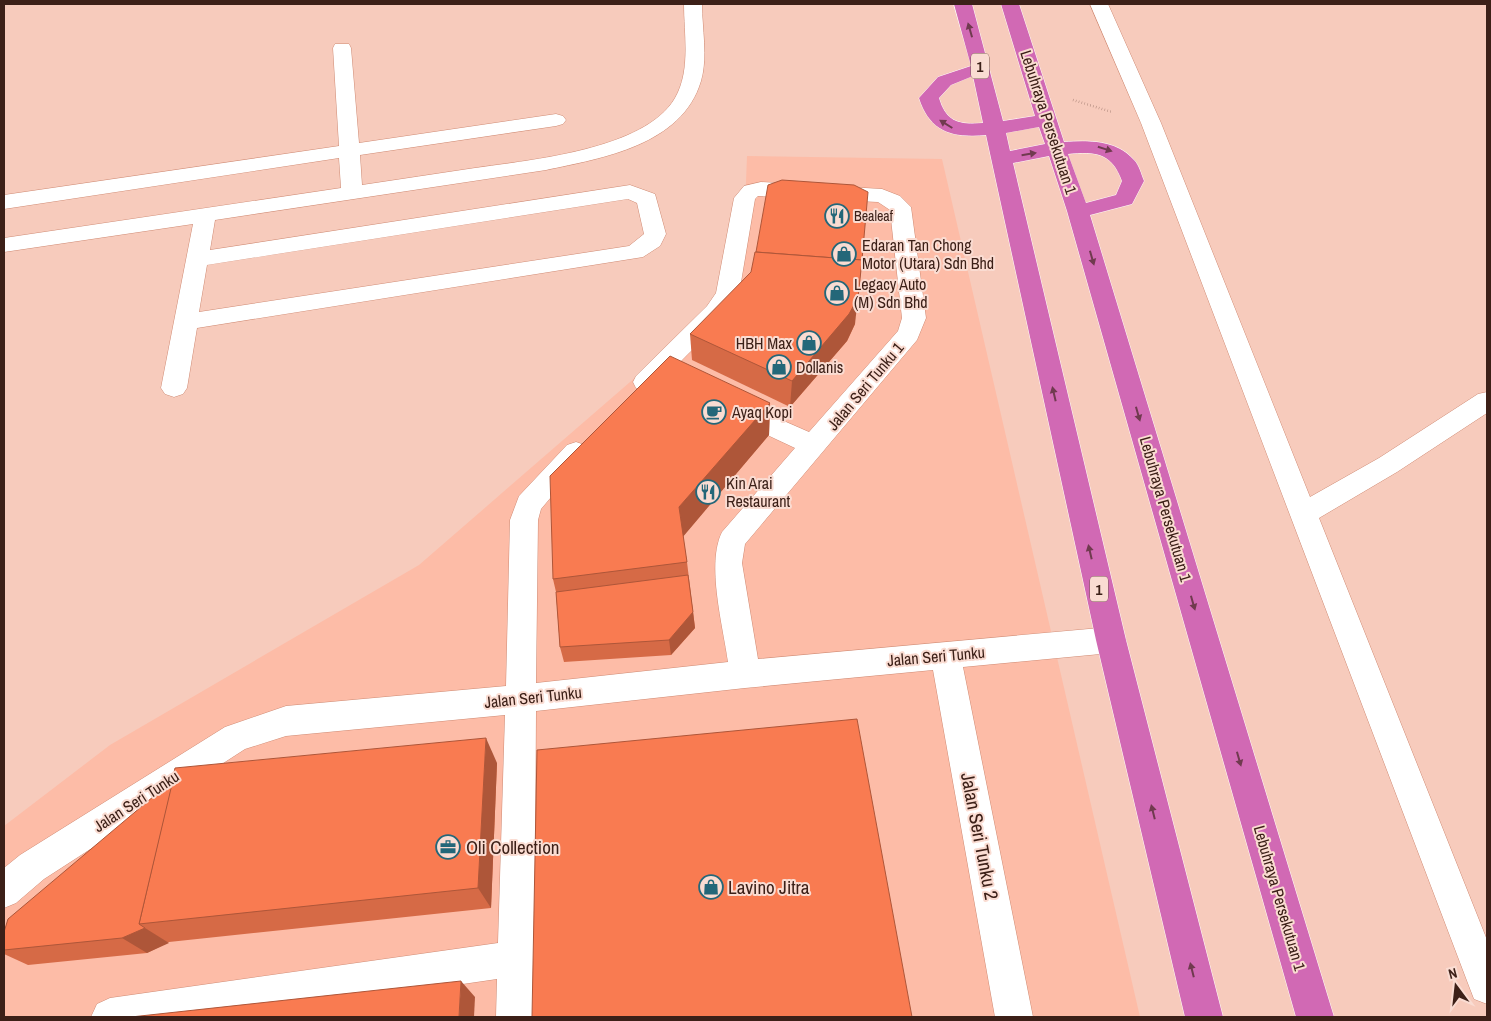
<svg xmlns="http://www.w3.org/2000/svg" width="1491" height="1021" font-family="'Archivo Narrow',sans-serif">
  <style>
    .built { fill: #fdbca7 }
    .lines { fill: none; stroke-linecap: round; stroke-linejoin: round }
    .minor-casing { stroke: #cf8a73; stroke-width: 1 }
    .highway-casing { stroke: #fff; stroke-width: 1 }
    .path { stroke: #a47f73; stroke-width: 2.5; stroke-dasharray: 0.5 2.5; stroke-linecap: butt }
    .minor { fill: #fff; fill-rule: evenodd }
    .highway { fill: #d169b4; fill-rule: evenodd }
    .wall { fill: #d66a46 }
    .shaded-wall { fill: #ae5639 }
    .building { fill: #f97b51; stroke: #ae5639 }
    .oneway { fill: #703a4f }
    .labels { text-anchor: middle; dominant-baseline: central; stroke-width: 4; stroke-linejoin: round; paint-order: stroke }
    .far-poi-label { font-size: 14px; fill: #3c2018; stroke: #fadcd2; text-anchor: start }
    .shield { fill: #fadcd2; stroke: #755850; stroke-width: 1 }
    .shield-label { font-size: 15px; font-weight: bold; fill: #3c2018 }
    .street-label { font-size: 16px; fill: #3c2018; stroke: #fadcd2 }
    .poi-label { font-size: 16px; fill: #3c2018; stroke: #fadcd2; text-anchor: start }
    .near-street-label { font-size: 19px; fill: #3c2018; stroke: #fadcd2 }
    .near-poi-label { font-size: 19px; fill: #3c2018; stroke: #fadcd2; text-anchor: start }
  </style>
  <rect width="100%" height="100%" fill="#f7cbbc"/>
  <polygon class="built" points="747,156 942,159 1140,1017 4,1017 4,826 110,745 419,565 742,285"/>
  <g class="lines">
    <g class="minor-casing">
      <g id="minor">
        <path d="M684,4H702C702,28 708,57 701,81C682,145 603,158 546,170L215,220L210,250L630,185L655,194L666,234L660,246L643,257L197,328L187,388L183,394L174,397L165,394L161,388L193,224L4,252V238L341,188L339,158L4,209V195L339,146L333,48L335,44H349L351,48L359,143L556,114L563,116L566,120L563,124L556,126L360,155L362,185C400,179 437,174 475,168C529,160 645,150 675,98C691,70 684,35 684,4ZM628,199L637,203L644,234L629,246L199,312L207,265Z"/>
        <polygon points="1090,4 1108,4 1161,123 1310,497 1379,458 1478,394 1487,392 1487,413 1397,472 1319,518 1487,940 1487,1004 1474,999 1469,986 1141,123"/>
        <path d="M761,182L882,189L900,196L911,207L926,318L917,340L745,544L742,563L758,659L1111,627L1122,631L1126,640L1122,649L1111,653L963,667L1033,1017H995L933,670L745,688L536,711L534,1017H496L497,979L236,1017H91L97,1004L110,998L498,943L505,715L286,736L245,749L44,879L16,903L4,908V868L20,855L225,727L286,706L506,686L510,520L519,496L567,445L576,442L585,445L589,452L541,509L538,520L536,683L728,662C723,626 706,564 722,532L795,448L727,416L723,409L727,402L736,400L809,432L898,331L902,318L890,210L878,202L758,196L755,199L739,294C716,330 683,358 654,388L645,391L636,388L633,382L636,376L707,306L716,293L734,198L744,186Z"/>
      </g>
    </g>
    <g class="highway-casing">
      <path id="highway" d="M954,4H972L1003,121L1035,116L1001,4H1019L1064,142C1088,140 1117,140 1134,160C1139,165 1141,174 1144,181L1132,204L1090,215L1334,1017H1296L1067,211L1049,156L1013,163L1126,640L1223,1017H1185L1096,640L986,135C952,138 930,132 919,98L938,77L971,66ZM973,76L983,123C959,125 946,122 939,98L951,85ZM1039,127L1045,144L1010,151L1006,133ZM1068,154C1096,151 1112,153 1122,181L1116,195L1086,203Z"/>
    </g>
    <polyline class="path" points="1073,100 1112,112"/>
    <use href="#minor" class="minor"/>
    <use href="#highway" class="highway"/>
  </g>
  <g class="wall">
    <polygon points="855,324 847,341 790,407 692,360 690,334"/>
    <polygon points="770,403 769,435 683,536 687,562 695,628 671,655 564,662 560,647 556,592 553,579"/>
    <polygon points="497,763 491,908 169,942 147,953 28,965 4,954 4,932"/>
  </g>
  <g class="shaded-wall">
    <polygon points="862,260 855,324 847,341 790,407 792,381"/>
    <polygon points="770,403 769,435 682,538 679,507"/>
    <polygon points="693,612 695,628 671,655 669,640"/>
    <polygon points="486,738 497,763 491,908 478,888"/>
    <polygon points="145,928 169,943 147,953 122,938"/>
    <polygon points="461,981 475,997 474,1017 459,1017"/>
  </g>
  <g class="building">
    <polygon points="782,180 854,185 868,192 862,260 756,252 768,185"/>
    <polygon points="755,252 862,260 858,298 849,314 792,381 690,334 751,272"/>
    <polygon points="670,356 770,403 679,507 687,562 553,579 550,476"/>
    <polygon points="688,575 693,612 669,640 560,647 556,592"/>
    <polygon points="857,719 912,1017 532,1017 537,750"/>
    <polygon points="486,738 478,888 139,924 175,768"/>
    <polygon points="173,780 139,924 145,928 122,938 4,950 4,932 8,919"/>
    <polygon points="461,981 459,1017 131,1017"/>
  </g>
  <defs><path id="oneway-solid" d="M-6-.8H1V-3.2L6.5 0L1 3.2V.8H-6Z" transform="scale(1.25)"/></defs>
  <g class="oneway">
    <use href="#oneway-solid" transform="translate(970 30) rotate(-106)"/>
    <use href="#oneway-solid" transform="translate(946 124) rotate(-148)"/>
    <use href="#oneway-solid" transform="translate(1105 149) rotate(18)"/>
    <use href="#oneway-solid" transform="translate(1029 154) rotate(-9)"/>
    <use href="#oneway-solid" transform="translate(1092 258) rotate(74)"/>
    <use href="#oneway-solid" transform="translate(1054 394) rotate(-103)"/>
    <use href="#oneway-solid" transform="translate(1138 414) rotate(74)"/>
    <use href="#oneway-solid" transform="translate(1090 552) rotate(-103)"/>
    <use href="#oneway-solid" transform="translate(1193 603) rotate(74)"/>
    <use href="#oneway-solid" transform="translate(1239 759) rotate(74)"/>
    <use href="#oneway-solid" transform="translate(1153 812) rotate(-104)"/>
    <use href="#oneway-solid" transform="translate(1192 970) rotate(-104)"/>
  </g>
  <defs>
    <g id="restaurant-ring" transform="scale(1.25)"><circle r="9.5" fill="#fadcd2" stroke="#246779" stroke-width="1.5"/><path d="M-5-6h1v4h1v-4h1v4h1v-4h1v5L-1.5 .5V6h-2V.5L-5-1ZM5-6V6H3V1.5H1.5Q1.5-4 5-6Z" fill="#246779"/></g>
    <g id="shop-ring" transform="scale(1.25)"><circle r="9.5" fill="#fadcd2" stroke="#246779" stroke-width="1.5"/><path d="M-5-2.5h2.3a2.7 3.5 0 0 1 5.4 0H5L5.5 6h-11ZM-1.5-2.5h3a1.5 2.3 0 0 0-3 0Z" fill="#246779"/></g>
    <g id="cafe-ring" transform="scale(1.25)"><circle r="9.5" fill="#fadcd2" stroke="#246779" stroke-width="1.5"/><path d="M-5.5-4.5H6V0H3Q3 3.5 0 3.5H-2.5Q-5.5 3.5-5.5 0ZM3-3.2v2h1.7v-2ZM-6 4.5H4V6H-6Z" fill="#246779"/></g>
    <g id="office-ring" transform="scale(1.25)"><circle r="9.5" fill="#fadcd2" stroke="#246779" stroke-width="1.5"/><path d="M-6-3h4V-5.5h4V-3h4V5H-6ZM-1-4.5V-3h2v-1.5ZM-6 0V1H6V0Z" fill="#246779"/></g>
  </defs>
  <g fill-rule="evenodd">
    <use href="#restaurant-ring" x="837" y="216"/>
    <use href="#shop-ring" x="844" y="254"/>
    <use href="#shop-ring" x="837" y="293"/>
    <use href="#shop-ring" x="809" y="343"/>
    <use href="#shop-ring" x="779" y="367"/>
    <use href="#cafe-ring" x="714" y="412"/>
    <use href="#restaurant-ring" x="708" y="492"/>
    <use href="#office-ring" x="448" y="847"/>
    <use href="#shop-ring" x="711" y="887"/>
  </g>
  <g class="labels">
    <g class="far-poi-label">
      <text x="854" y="216">Bealeaf</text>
    </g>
    <g class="shield">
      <rect x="971" y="53.5" width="18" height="25" rx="4"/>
      <rect x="1090" y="576.5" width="18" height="25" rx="4"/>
    </g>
    <g class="shield-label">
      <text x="980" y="66">1</text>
      <text x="1099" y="589">1</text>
    </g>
    <g class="street-label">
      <text transform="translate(1049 122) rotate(72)">Lebuhraya Persekutuan 1</text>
      <text transform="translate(865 386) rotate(-50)">Jalan Seri Tunku 1</text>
      <text transform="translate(1166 509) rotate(74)">Lebuhraya Persekutuan 1</text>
      <text transform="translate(936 656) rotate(-5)">Jalan Seri Tunku</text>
      <text transform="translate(533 697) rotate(-6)">Jalan Seri Tunku</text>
      <text transform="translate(136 801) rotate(-33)">Jalan Seri Tunku</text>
      <text transform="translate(1280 898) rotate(74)">Lebuhraya Persekutuan 1</text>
    </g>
    <g class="poi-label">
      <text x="862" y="245">Edaran Tan Chong<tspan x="862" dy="18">Motor (Utara) Sdn Bhd</tspan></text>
      <text x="854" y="284">Legacy Auto<tspan x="854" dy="18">(M) Sdn Bhd</tspan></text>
      <text x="792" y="343" text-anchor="end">HBH Max</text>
      <text x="796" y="367">Dollanis</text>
      <text x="732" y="412">Ayaq Kopi</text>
      <text x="726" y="483">Kin Arai<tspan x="726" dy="18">Restaurant</tspan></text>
    </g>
    <g class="near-street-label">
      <text transform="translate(980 836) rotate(79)">Jalan Seri Tunku 2</text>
    </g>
    <g class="near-poi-label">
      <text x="466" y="847">Oli Collection</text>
      <text x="728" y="887">Lavino Jitra</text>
    </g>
  </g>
  <rect width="1491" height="1021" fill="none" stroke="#3c2018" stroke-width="10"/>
  <g transform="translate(1456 986) rotate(345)" stroke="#fadcd2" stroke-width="4" paint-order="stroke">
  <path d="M0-4L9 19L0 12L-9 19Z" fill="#3c2018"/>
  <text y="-8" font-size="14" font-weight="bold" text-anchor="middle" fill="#3c2018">N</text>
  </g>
</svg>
